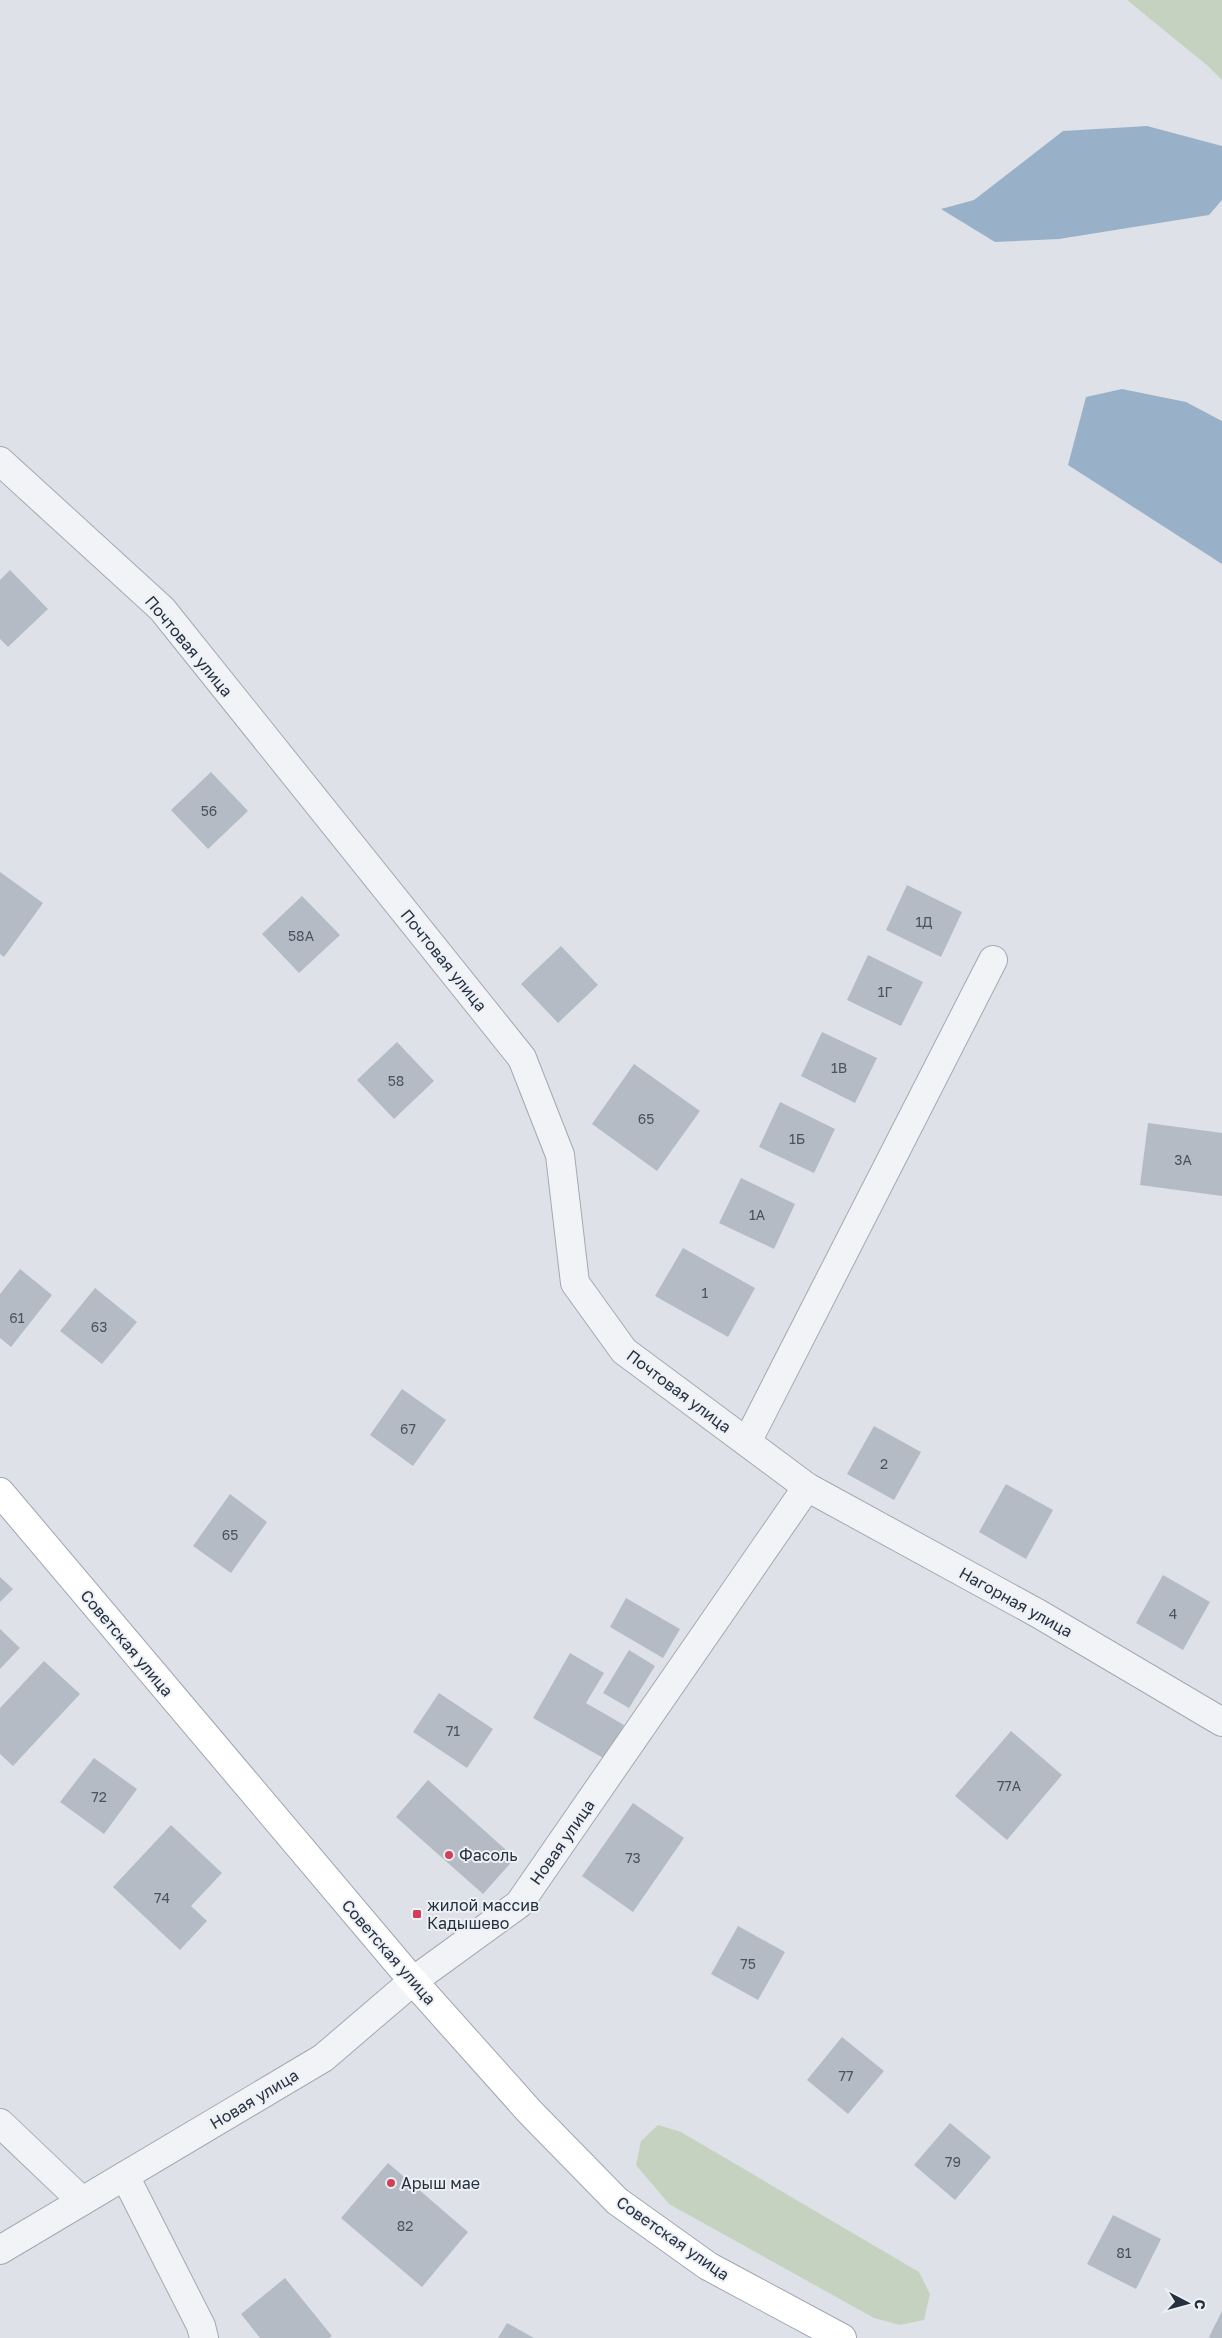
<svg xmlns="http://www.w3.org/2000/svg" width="1222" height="2338" font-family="'Golos Text',sans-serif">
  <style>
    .green { fill: #c4d2bf }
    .water { fill: #98b1c9 }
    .building { fill: #b5bbc5 }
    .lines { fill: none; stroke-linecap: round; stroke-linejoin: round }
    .minor-casing { stroke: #a3a9b2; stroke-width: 30 }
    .major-casing { stroke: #9da7b4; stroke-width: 30 }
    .minor { stroke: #f1f3f6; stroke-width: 28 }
    .major { stroke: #fff; stroke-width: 28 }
    .poi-dot { fill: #d13f58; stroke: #edf1f6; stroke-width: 2 }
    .labels { text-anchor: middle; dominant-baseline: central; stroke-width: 4; stroke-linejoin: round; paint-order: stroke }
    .number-label { font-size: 14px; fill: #4a5360 }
    .street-label { font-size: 16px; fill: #27303f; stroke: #edf1f6 }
    .poi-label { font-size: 16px; fill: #27303f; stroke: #edf1f6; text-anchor: start }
  </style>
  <rect width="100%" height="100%" fill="#dee2e8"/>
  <g class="green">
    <polygon points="1127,0 1222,0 1222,80 1208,66"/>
    <polygon points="658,2125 681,2132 919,2272 930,2294 924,2320 900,2325 874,2318 669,2204 636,2165 641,2141"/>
  </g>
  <g class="water">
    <polygon points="1147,126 1222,146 1222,200 1209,215 1059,239 995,242 941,209 974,200 1063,131"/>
    <polygon points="1122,389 1186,402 1222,421 1222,564 1068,465 1086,397"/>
  </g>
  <g class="building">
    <polygon points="10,570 48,609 8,647 0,639 0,580"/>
    <polygon points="211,772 248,811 208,849 171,810"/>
    <polygon points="0,872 43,903 4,957 0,954"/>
    <polygon points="907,885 962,912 941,957 886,930"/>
    <polygon points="302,896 340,935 299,973 262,934"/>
    <polygon points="561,946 598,985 558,1023 521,984"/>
    <polygon points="868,955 923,982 901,1026 847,1000"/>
    <polygon points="822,1032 877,1058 855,1103 801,1076"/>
    <polygon points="397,1042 434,1081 394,1119 357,1080"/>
    <polygon points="634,1064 700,1111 657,1171 592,1124"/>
    <polygon points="780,1102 835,1129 814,1173 759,1147"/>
    <polygon points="1148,1123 1222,1133 1222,1196 1140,1185"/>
    <polygon points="741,1178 795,1204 774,1249 719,1223"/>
    <polygon points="683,1248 755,1288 728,1337 655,1296"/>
    <polygon points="20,1269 52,1295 11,1347 0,1338 0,1294"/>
    <polygon points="95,1288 137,1322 102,1364 60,1331"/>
    <polygon points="402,1389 446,1420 413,1466 370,1435"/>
    <polygon points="874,1426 921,1452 894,1500 847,1474"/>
    <polygon points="1006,1484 1053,1510 1026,1559 979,1532"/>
    <polygon points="230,1494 267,1522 231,1573 193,1546"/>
    <polygon points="1163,1575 1210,1602 1183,1650 1136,1623"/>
    <polygon points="0,1577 13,1589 0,1602"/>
    <polygon points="626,1598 680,1629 663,1658 610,1627"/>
    <polygon points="0,1629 20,1648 0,1669"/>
    <polygon points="629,1650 655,1666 629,1708 603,1693"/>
    <polygon points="570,1653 604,1673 586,1703 624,1725 605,1759 533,1718"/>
    <polygon points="44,1661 80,1694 13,1766 0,1754 0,1708"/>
    <polygon points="439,1693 493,1729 467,1768 413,1732"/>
    <polygon points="1011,1731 1062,1775 1007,1840 955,1796"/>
    <polygon points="94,1758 137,1789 104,1834 60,1802"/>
    <polygon points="428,1780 515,1858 483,1894 396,1817"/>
    <polygon points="633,1803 684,1838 633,1912 582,1876"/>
    <polygon points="171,1825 222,1873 191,1906 207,1921 180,1950 113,1887"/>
    <polygon points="738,1926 785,1952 758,2000 711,1974"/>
    <polygon points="842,2037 884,2071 848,2114 807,2080"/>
    <polygon points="950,2123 991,2157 955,2200 914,2165"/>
    <polygon points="388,2163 468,2232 422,2287 341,2218"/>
    <polygon points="1113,2215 1161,2239 1136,2289 1087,2264"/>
    <polygon points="285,2278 332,2336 329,2338 260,2338 241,2314"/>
    <polygon points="1222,2311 1222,2338 1211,2338 1209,2337"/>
    <polygon points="507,2323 534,2338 498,2338"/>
  </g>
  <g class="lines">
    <g class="minor-casing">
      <g id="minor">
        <polyline points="0,461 162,609 522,1058 560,1155 575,1283 624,1351 807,1487 1039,1614 1222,1722"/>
        <polyline points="747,1442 993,960"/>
        <polyline points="0,2123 82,2201"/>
        <polyline points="125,2176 201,2326 204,2338"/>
        <polyline points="0,2250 323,2058 413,1981 519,1904 807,1487"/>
      </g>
    </g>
    <g class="major-casing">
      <polyline id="major" points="0,1492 413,1981 530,2112 617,2201 708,2266 842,2338"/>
    </g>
    <use href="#minor" class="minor"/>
    <use href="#major" class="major"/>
  </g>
  <g class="poi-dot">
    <circle cx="449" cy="1855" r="5"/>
    <rect x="412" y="1909" width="10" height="10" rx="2.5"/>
    <circle cx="391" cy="2183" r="5"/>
  </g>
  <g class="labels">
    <g class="number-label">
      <text x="209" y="810">56</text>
      <text x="924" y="921">1Д</text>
      <text x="301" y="935">58А</text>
      <text x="885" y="991">1Г</text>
      <text x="839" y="1067">1В</text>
      <text x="396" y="1080">58</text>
      <text x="646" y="1118">65</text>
      <text x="797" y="1138">1Б</text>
      <text x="1183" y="1159">3А</text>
      <text x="757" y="1214">1А</text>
      <text x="705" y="1292">1</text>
      <text x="17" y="1317">61</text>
      <text x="99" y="1326">63</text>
      <text x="408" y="1428">67</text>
      <text x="884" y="1463">2</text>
      <text x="230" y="1534">65</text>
      <text x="1173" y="1613">4</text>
      <text x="453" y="1730">71</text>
      <text x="1009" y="1785">77А</text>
      <text x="99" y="1796">72</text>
      <text x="633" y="1857">73</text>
      <text x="162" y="1897">74</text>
      <text x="748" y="1963">75</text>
      <text x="846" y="2075">77</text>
      <text x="953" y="2161">79</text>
      <text x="405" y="2225">82</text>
      <text x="1124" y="2252">81</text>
    </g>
    <g class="street-label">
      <text transform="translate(189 646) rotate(50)">Почтовая улица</text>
      <text transform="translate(444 960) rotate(51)">Почтовая улица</text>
      <text transform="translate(679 1391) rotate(37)">Почтовая улица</text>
      <text transform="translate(1016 1602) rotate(29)">Нагорная улица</text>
      <text transform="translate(127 1643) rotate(50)">Советская улица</text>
      <text transform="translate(562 1842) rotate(-55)">Новая улица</text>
      <text transform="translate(389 1952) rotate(49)">Советская улица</text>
      <text transform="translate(254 2099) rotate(-31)">Новая улица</text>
      <text transform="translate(673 2238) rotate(35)">Советская улица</text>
    </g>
    <g class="poi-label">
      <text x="459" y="1855">Фасоль</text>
      <text x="427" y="1905">жилой массив<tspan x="427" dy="18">Кадышево</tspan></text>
      <text x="401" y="2183">Арыш мае</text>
    </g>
  </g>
  <g transform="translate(1187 2303) rotate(96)" stroke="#edf1f6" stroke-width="4" paint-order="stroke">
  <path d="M0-4L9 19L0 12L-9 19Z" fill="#27303f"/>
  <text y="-8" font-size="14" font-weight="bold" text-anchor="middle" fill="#27303f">С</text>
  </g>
</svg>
